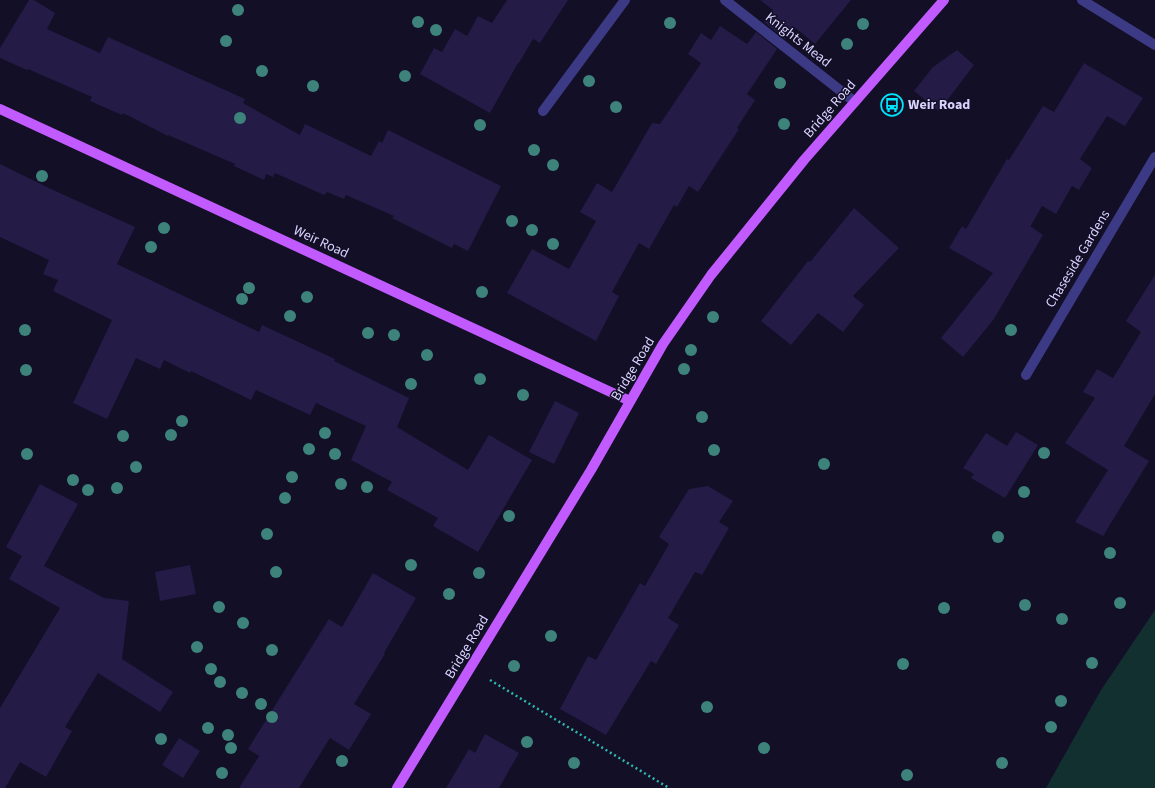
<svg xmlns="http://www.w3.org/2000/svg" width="1155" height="788" font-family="'Source Sans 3',sans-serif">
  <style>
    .green { fill: #12302f }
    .building { fill: #241b47 }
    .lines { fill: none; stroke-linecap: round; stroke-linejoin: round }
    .path { stroke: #2fb8b0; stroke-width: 2.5; stroke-dasharray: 2 3; stroke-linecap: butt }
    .minor { stroke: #3d3a85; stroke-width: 10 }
    .major { stroke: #c25bff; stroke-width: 10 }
    .tree { fill: #3d827b }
    .labels { text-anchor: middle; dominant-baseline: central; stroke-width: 3; stroke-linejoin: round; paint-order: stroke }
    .street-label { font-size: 14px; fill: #d9d4ff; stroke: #130f26 }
    .poi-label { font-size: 14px; font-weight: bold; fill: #d9d4ff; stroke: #130f26; text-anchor: start }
  </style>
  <rect width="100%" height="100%" fill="#130f26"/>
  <polygon class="green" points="1155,610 1155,788 1046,788 1101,690"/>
  <g class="building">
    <polygon points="29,0 34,0 55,13 47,29 100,53 108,37 245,99 243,103 300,135 305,124 371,156 379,141 382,143 388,130 501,186 468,251 454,244 452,248 392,218 394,216 346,195 344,199 327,192 324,195 275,173 273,177 266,174 264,180 234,166 235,164 168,135 168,136 123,113 122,115 90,101 92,97 28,69 27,70 0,58 0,48"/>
    <polygon points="507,0 568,0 540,43 533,39 519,63 518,63 490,113 420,74 434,48 442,52 455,29 467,36 478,16 492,23"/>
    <polygon points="760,0 851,0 815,44 793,26 785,39 764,22 773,10"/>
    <polygon points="720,26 747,44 756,32 777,49 747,94 755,100 737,128 739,129 698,192 689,186 677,207 674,205 649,249 639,243 612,292 619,296 596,341 507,293 532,249 569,269 596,221 580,212 597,183 612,192 652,123 660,124 701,63 688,54 701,33 711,40"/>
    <polygon points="957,50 974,65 939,111 914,91 933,67"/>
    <polygon points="1084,63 1143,98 1125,126 1107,116 1080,159 1092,168 1079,190 1072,186 1056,214 1042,206 1030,227 1030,226 1043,235 994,319 963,357 941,338 993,273 949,248 962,226 966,229 1007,159 1009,160 1043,106 1054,112"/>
    <polygon points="0,164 53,190 135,227 117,264 259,332 262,325 335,359 334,361 409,398 397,427 468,470 489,435 532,460 478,552 433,526 438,518 387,490 392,482 351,460 366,426 316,403 310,415 256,390 251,400 191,371 190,373 164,360 160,369 136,358 107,419 73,403 112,320 53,291 58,280 43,274 49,260 0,237"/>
    <polygon points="854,208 899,248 853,296 864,305 843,332 818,313 791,345 761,321 808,261 810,262"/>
    <polygon points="1155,275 1155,394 1124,446 1149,461 1103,536 1075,522 1108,470 1065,443 1095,398 1083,392 1097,369 1113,378 1141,332 1126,321"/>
    <polygon points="555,401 579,413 554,464 529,452"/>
    <polygon points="1016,432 1038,445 1005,498 971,478 974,474 963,468 986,433 1007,446"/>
    <polygon points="40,484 78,504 44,566 104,598 129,601 122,659 173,692 160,712 98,673 65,727 72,731 46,777 20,762 5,788 0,788 0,708 60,608 9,579 22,556 6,547"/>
    <polygon points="708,486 733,501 719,522 729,528 702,575 695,572 668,618 679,625 656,664 651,661 606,735 560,709 588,656 596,660 640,583 645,586 669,544 659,537 689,489"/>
    <polygon points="190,565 196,594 160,601 155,572"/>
    <polygon points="373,573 416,598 384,653 385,654 354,704 371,714 349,750 330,738 299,788 239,788 259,756 248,749 329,619 342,627"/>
    <polygon points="485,734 519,753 499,788 446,788 469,749 475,753"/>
    <polygon points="179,738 200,751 183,778 162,765"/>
  </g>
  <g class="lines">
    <polyline class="path" points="490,680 669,788"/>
    <g class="minor">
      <polyline points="725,0 855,102"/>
      <polyline points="1082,0 1155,45"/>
      <polyline points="543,111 625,0"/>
      <polyline points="1026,375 1155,157"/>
    </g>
    <g class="major">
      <polyline points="0,109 630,401"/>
      <polyline points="397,788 591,470 663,344 711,275 804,160 944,0"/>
    </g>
  </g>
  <g class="tree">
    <circle cx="238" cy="10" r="6"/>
    <circle cx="418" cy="22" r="6"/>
    <circle cx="670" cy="23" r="6"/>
    <circle cx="863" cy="24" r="6"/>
    <circle cx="436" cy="30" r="6"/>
    <circle cx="226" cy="41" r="6"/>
    <circle cx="847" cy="44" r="6"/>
    <circle cx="262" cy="71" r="6"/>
    <circle cx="405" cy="76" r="6"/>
    <circle cx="589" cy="81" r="6"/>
    <circle cx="780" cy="83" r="6"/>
    <circle cx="313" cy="86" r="6"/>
    <circle cx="616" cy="107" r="6"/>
    <circle cx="240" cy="118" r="6"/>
    <circle cx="784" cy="124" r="6"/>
    <circle cx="480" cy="125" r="6"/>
    <circle cx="534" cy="150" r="6"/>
    <circle cx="553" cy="165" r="6"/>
    <circle cx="42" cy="176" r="6"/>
    <circle cx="512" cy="221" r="6"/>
    <circle cx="164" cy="228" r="6"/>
    <circle cx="532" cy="230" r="6"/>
    <circle cx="553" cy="244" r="6"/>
    <circle cx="151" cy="247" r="6"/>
    <circle cx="249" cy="288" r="6"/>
    <circle cx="482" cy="292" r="6"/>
    <circle cx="307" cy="297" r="6"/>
    <circle cx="242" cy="299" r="6"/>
    <circle cx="290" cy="316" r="6"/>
    <circle cx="713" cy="317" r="6"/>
    <circle cx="25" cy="330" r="6"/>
    <circle cx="1011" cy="330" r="6"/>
    <circle cx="368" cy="333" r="6"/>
    <circle cx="394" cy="335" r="6"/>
    <circle cx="691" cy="350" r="6"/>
    <circle cx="427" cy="355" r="6"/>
    <circle cx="684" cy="369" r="6"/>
    <circle cx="26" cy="370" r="6"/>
    <circle cx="480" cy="379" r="6"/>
    <circle cx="411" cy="384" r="6"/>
    <circle cx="523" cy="395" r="6"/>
    <circle cx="702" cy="417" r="6"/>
    <circle cx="182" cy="421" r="6"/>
    <circle cx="325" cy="433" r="6"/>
    <circle cx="171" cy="435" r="6"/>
    <circle cx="123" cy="436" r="6"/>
    <circle cx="309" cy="449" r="6"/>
    <circle cx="714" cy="450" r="6"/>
    <circle cx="1044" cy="453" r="6"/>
    <circle cx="27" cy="454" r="6"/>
    <circle cx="335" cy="454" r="6"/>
    <circle cx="824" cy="464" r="6"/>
    <circle cx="136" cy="467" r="6"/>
    <circle cx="292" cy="477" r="6"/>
    <circle cx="73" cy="480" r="6"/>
    <circle cx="341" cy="484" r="6"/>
    <circle cx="367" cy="487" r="6"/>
    <circle cx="117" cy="488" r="6"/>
    <circle cx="88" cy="490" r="6"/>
    <circle cx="1024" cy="492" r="6"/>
    <circle cx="285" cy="498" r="6"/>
    <circle cx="509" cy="516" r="6"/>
    <circle cx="267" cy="534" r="6"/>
    <circle cx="998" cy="537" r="6"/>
    <circle cx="1110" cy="553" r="6"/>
    <circle cx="411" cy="565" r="6"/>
    <circle cx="276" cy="572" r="6"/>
    <circle cx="479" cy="573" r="6"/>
    <circle cx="449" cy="594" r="6"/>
    <circle cx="1120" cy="603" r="6"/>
    <circle cx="1025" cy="605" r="6"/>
    <circle cx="219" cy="607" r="6"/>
    <circle cx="944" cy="608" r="6"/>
    <circle cx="1062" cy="619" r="6"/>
    <circle cx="243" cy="623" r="6"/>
    <circle cx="551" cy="636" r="6"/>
    <circle cx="197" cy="647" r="6"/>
    <circle cx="272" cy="650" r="6"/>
    <circle cx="1092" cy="663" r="6"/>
    <circle cx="903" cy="664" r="6"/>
    <circle cx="514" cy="666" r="6"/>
    <circle cx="211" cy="669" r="6"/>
    <circle cx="220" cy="682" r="6"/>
    <circle cx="242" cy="693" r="6"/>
    <circle cx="1061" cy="701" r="6"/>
    <circle cx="261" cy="704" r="6"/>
    <circle cx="707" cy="707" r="6"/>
    <circle cx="272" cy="717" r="6"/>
    <circle cx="1051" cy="727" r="6"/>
    <circle cx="208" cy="728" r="6"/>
    <circle cx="228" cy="735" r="6"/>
    <circle cx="161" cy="739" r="6"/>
    <circle cx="527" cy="742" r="6"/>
    <circle cx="231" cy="748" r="6"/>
    <circle cx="764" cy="748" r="6"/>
    <circle cx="342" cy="761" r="6"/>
    <circle cx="574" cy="763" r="6"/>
    <circle cx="1002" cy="763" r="6"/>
    <circle cx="222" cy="773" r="6"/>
    <circle cx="907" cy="775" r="6"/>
  </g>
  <defs>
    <g id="bus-ring" transform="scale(1.15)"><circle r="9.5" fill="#130f26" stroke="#00e5ff" stroke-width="1.5"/><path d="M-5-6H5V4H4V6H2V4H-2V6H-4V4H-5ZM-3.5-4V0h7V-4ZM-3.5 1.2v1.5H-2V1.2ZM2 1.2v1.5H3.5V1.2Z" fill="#00e5ff"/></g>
  </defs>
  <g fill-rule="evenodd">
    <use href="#bus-ring" x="892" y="105"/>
  </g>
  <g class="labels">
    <g class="street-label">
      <text transform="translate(798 40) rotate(38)">Knights Mead</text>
      <text transform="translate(830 109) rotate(-49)">Bridge Road</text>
      <text transform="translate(321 242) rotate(25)">Weir Road</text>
      <text transform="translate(1078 259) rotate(-59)">Chaseside Gardens</text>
      <text transform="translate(633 369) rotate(-59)">Bridge Road</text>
      <text transform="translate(467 647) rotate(-59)">Bridge Road</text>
    </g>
    <g class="poi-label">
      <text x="908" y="105">Weir Road</text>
    </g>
  </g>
</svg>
